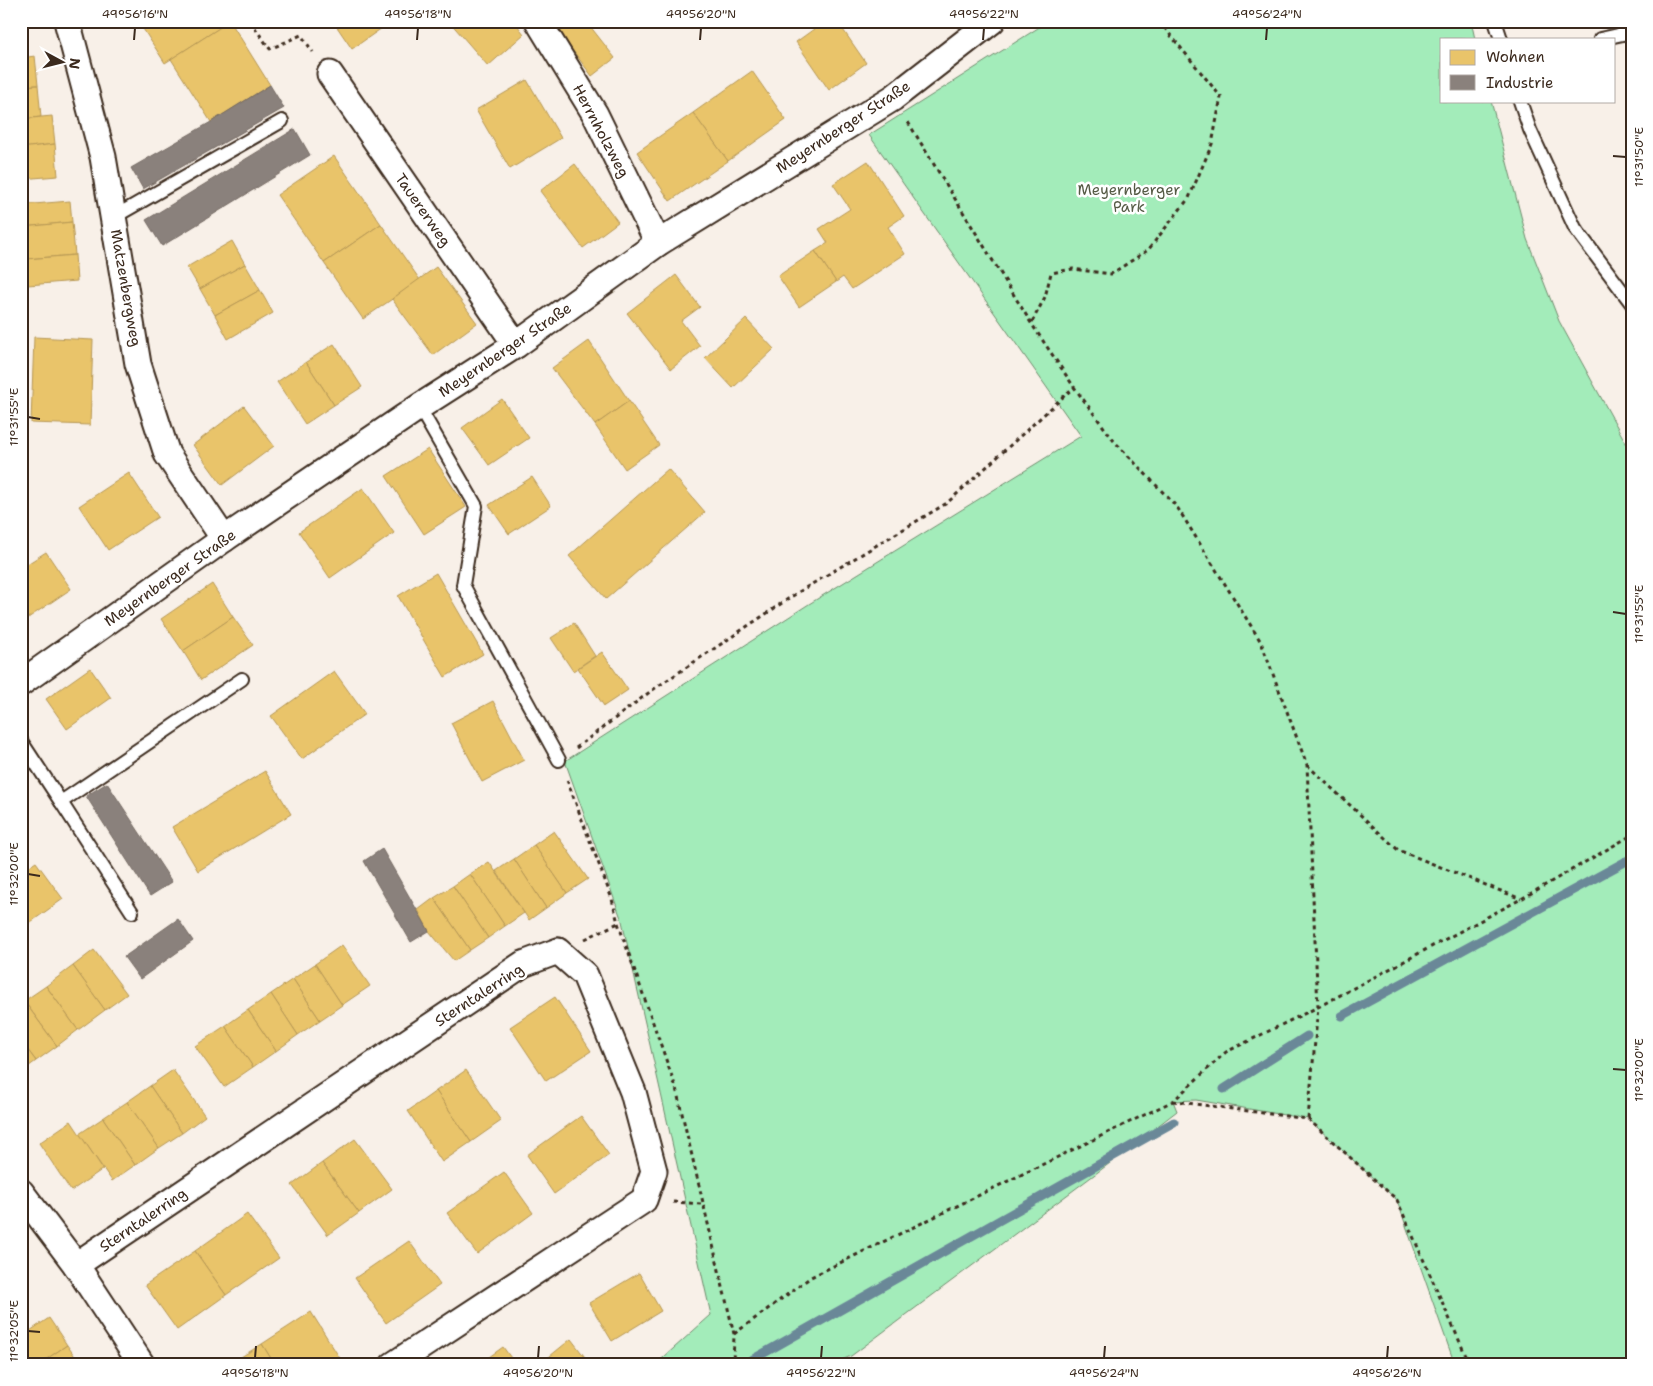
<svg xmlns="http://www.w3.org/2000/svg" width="1653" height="1386" font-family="'Shantell Sans',sans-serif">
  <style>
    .green { fill: #a3ecba; stroke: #6f8b6c }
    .homes { fill: #e9c46a; stroke: #b59653 }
    .industry { fill: #8a817c; stroke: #726760 }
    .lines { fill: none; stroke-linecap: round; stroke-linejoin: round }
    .stream { stroke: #6a8898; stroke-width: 9 }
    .service-casing { stroke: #3b2a1e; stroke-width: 16 }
    .minor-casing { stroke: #3b2a1e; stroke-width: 29 }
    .path { stroke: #3b2a1e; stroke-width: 3; stroke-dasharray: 4 4; stroke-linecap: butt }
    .service { stroke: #fff; stroke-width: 12 }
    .minor { stroke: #fff; stroke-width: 25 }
    .ticks { fill: none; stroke: #3b2a1e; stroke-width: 2 }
    .labels { text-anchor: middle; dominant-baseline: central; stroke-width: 5; stroke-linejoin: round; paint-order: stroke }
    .street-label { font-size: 15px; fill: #3b2a1e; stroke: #fff }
    .park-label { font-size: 15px; fill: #555a45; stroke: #fff }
    .neatline { fill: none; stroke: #3b2a1e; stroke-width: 2 }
    .ticks-label { font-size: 12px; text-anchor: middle; fill: #3b2a1e }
  </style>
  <rect width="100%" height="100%" fill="#f8f0e8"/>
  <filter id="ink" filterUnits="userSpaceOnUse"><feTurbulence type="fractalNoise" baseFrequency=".02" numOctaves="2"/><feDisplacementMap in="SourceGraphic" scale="10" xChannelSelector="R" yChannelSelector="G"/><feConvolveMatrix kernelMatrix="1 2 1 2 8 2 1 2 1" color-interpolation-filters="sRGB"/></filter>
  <g filter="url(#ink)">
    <polygon class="green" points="1049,21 1471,21 1475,39 1442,39 1442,101 1491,101 1527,239 1559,321 1632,454 1632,1365 1455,1365 1397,1200 1308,1119 1196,1100 1173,1101 1177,1111 1110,1163 851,1356 830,1365 655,1365 711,1315 622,921 565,761 809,604 1081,436 869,135"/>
    <g class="homes">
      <polygon points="138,21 221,21 224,25 165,63"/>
      <polygon points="230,21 270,85 211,122 171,59"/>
      <polygon points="333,21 392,21 352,49"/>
      <polygon points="449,21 514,21 524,34 488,66"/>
      <polygon points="571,21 586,21 615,58 592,76 558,31"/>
      <polygon points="678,21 697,21 692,29"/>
      <polygon points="825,21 837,21 866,63 829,90 796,42"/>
      <polygon points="21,36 24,58 21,58"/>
      <polygon points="35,56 38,85 21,86 21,58"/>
      <polygon points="752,71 786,120 728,161 693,113"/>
      <polygon points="527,80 561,138 510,169 476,110"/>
      <polygon points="38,85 41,117 21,119 21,86"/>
      <polygon points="693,113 728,161 670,201 637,152"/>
      <polygon points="52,116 55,144 21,148 21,119"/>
      <polygon points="55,144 58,176 21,179 21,148"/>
      <polygon points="334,156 381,224 324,263 277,195"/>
      <polygon points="868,161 904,216 888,227 905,254 852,289 843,277 836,282 815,251 828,243 819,229 850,209 833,184"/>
      <polygon points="575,164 618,222 583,248 540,191"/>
      <polygon points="70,201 72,222 23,227 22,205"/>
      <polygon points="72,222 75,255 26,259 23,227"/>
      <polygon points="381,224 420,280 363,319 324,263"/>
      <polygon points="232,241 245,264 200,289 187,267"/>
      <polygon points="815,251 836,282 799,307 778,276"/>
      <polygon points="75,255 77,281 28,285 26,259"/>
      <polygon points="245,264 260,290 215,315 200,289"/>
      <polygon points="436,267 477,323 433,355 392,299"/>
      <polygon points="676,275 700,307 681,321 700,346 671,369 627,313"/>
      <polygon points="260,290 273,313 228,339 215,315"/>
      <polygon points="746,319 774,349 733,388 705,358"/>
      <polygon points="34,337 93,340 90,425 31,423"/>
      <polygon points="589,341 629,401 595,425 552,368"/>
      <polygon points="334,344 362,387 334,405 306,362"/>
      <polygon points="306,362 334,405 305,424 277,382"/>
      <polygon points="502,399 529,438 489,465 462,428"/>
      <polygon points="629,401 659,445 625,469 595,425"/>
      <polygon points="244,406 274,446 222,485 193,445"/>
      <polygon points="428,449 466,507 424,534 386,476"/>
      <polygon points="668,469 705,512 606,599 569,556"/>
      <polygon points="129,473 158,517 108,550 79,506"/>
      <polygon points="532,477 551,506 509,534 489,505"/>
      <polygon points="363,488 394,533 330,578 299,532"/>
      <polygon points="46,552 71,589 28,618 21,608 21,568"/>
      <polygon points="436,573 483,654 445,677 398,596"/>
      <polygon points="212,584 233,617 183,651 161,619"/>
      <polygon points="233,617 253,645 201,680 183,651"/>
      <polygon points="574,623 595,656 573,671 551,638"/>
      <polygon points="602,652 628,690 604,706 578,668"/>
      <polygon points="90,668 111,698 67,729 46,699"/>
      <polygon points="334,671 365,714 302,759 271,716"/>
      <polygon points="493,701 524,760 482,782 451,723"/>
      <polygon points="265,771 291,814 198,871 172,827"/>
      <polygon points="554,831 588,879 567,893 534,845"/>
      <polygon points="534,845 567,893 546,908 514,859"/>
      <polygon points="514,859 546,908 529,920 496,871"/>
      <polygon points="36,862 63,899 21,929 21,872"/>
      <polygon points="489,862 524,913 505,926 470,874"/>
      <polygon points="470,874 505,926 488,938 453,886"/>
      <polygon points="453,886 488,938 470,950 434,898"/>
      <polygon points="434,898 470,950 454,961 429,931 418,910"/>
      <polygon points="342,945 370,986 342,1005 315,964"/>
      <polygon points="94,950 127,994 105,1010 73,966"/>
      <polygon points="315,964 342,1005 320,1020 293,979"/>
      <polygon points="73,966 105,1010 78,1030 46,986"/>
      <polygon points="293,979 320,1020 298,1035 271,994"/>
      <polygon points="46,986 78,1030 57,1046 24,1001"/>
      <polygon points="271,994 298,1035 276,1051 248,1010"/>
      <polygon points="555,997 591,1051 546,1081 510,1027"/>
      <polygon points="24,1001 57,1046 36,1061 21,1041 21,1004"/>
      <polygon points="248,1010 276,1051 253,1067 225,1026"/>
      <polygon points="225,1026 253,1067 224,1087 195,1046"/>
      <polygon points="21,1041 36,1061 21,1072"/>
      <polygon points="173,1070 205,1116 182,1133 150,1086"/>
      <polygon points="466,1070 501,1121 471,1142 436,1091"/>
      <polygon points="150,1086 182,1133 159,1148 127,1102"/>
      <polygon points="436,1091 471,1142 442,1162 408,1111"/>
      <polygon points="127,1102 159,1148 135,1165 103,1118"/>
      <polygon points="581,1116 609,1155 554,1194 527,1155"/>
      <polygon points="103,1118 135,1165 112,1181 79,1134"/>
      <polygon points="71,1121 103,1169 71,1191 39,1143"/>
      <polygon points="355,1139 392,1189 359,1213 322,1163"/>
      <polygon points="322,1163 359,1213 328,1235 292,1185"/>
      <polygon points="504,1172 533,1213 477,1254 447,1213"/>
      <polygon points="247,1214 279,1258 226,1295 195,1251"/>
      <polygon points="409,1241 440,1285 386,1323 355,1278"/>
      <polygon points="195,1251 226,1295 177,1330 145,1285"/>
      <polygon points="639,1273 661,1311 612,1341 589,1303"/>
      <polygon points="311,1312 341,1360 333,1365 275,1365 262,1344"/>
      <polygon points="49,1318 67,1345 38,1365 27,1365 21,1357 21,1337"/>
      <polygon points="571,1339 591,1365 539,1365"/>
      <polygon points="262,1344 275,1365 228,1365"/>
      <polygon points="67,1345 81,1365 38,1365"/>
      <polygon points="503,1347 516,1365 478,1365"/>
    </g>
    <g class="industry">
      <polygon points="270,85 284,108 143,189 131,168 211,122"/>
      <polygon points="295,129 310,155 162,246 146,220"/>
      <polygon points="107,783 172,882 150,896 86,796"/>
      <polygon points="382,849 429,931 411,942 364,861"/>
      <polygon points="178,919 193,941 140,979 124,957"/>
    </g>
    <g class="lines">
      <g class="stream">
        <polyline points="1342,1016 1632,858"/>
        <polyline points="1224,1089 1307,1036"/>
        <polyline points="748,1362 1174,1122"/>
      </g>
      <g class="service-casing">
        <g id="service">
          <polyline points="1495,21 1501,39"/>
          <polyline points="1600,39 1632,32"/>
          <polyline points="1520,101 1530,130 1575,228 1632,304"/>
          <polyline points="114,217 282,121"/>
          <polyline points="419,407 476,506 463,585 559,760"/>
          <polyline points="21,741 61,802 242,679"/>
          <polyline points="61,802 132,912"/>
        </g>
      </g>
      <g class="minor-casing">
        <g id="minor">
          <polyline points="67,21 103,157 138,364 167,454 224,539"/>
          <polyline points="538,21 595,114 658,243"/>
          <polyline points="330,74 516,345"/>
          <polyline points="21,683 224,539 419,407 516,345 658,243 893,98 992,21"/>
          <polyline points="21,1192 76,1265 142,1365"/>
          <polyline points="76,1265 523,964 558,951 585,975 633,1092 654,1171 644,1200 393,1365"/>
        </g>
      </g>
      <g class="path">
        <polyline points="250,21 270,49 301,35 313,52"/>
        <polyline points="908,122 1031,323 1074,387 1114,441 1177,507 1261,642 1307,765 1318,1007 1308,1119"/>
        <polyline points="1032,322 1045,297 1051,273 1073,269 1111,274 1148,250 1189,198 1212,144 1221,97 1159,21"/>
        <polyline points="576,748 651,691 797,593 947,503 1074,387"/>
        <polyline points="1307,765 1398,850 1521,899"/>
        <polyline points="567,780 612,899 618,923 676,1088 734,1334 733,1365"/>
        <polyline points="585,939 618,923"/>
        <polyline points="1173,1101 1308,1119 1397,1200 1470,1365"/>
        <polyline points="673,1202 702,1204"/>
        <polyline points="734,1334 811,1277 1173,1101 1226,1052 1318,1007 1521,899 1632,835"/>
      </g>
      <use href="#service" class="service"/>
      <use href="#minor" class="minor"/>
    </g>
  </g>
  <path class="ticks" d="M134,40L135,28M417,40L418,28M700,40L701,28M983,40L984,28M1266,40L1267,28M1613,156L1626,157M28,417L40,419M1613,612L1626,614M28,874L40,876M1613,1069L1626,1070M28,1331L40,1332M255,1358L256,1346M538,1358L539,1346M821,1358L822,1346M1104,1358L1105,1346M1387,1358L1388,1346"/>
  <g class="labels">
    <g class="street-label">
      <text transform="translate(843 127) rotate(-33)">Meyernberger Straße</text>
      <text transform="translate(601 131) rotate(62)">Herrnholzweg</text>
      <text transform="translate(423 210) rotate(55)">Tauererweg</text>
      <text transform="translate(126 288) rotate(80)">Matzenbergweg</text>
      <text transform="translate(505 350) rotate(-34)">Meyernberger Straße</text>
      <text transform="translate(170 578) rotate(-35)">Meyernberger Straße</text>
      <text transform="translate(479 995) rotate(-33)">Sterntalerring</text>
      <text transform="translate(143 1220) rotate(-34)">Sterntalerring</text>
    </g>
    <g class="park-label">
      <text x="1129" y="190">Meyernberger<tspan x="1129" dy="17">Park</tspan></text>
    </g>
  </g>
  <rect width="1653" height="1386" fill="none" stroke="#fff" stroke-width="55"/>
  <rect x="1440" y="38" width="175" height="65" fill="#ffffff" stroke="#b1aaa5"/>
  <rect x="1450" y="50" width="25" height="15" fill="#e9c46a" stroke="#b1aaa5"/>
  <text x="1486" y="62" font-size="15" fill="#3b2a1e">Wohnen</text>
  <rect x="1450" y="75" width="25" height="15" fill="#8a817c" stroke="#b1aaa5"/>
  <text x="1486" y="88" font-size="15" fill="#3b2a1e">Industrie</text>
  <g transform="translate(62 62) rotate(97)" stroke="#ffffff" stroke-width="4" paint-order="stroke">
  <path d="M0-4L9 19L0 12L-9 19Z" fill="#3b2a1e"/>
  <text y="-8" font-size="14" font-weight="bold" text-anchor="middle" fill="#3b2a1e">N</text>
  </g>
  <rect x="28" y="28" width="1598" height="1330" class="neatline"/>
  <g class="ticks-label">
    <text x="135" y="18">49°56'16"N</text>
    <text x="418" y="18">49°56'18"N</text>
    <text x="701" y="18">49°56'20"N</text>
    <text x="984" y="18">49°56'22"N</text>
    <text x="1267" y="18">49°56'24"N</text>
    <text transform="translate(1639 157) rotate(-90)" y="4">11°31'50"E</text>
    <text transform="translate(14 417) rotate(-90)" y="4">11°31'55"E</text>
    <text transform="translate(1639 614) rotate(-90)" y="4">11°31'55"E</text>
    <text transform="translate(14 874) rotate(-90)" y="4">11°32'00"E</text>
    <text transform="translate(1639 1070) rotate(-90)" y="4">11°32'00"E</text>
    <text transform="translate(14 1331) rotate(-90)" y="4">11°32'05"E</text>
    <text x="255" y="1377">49°56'18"N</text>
    <text x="538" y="1377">49°56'20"N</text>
    <text x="821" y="1377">49°56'22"N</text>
    <text x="1104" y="1377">49°56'24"N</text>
    <text x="1387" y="1377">49°56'26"N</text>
  </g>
</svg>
